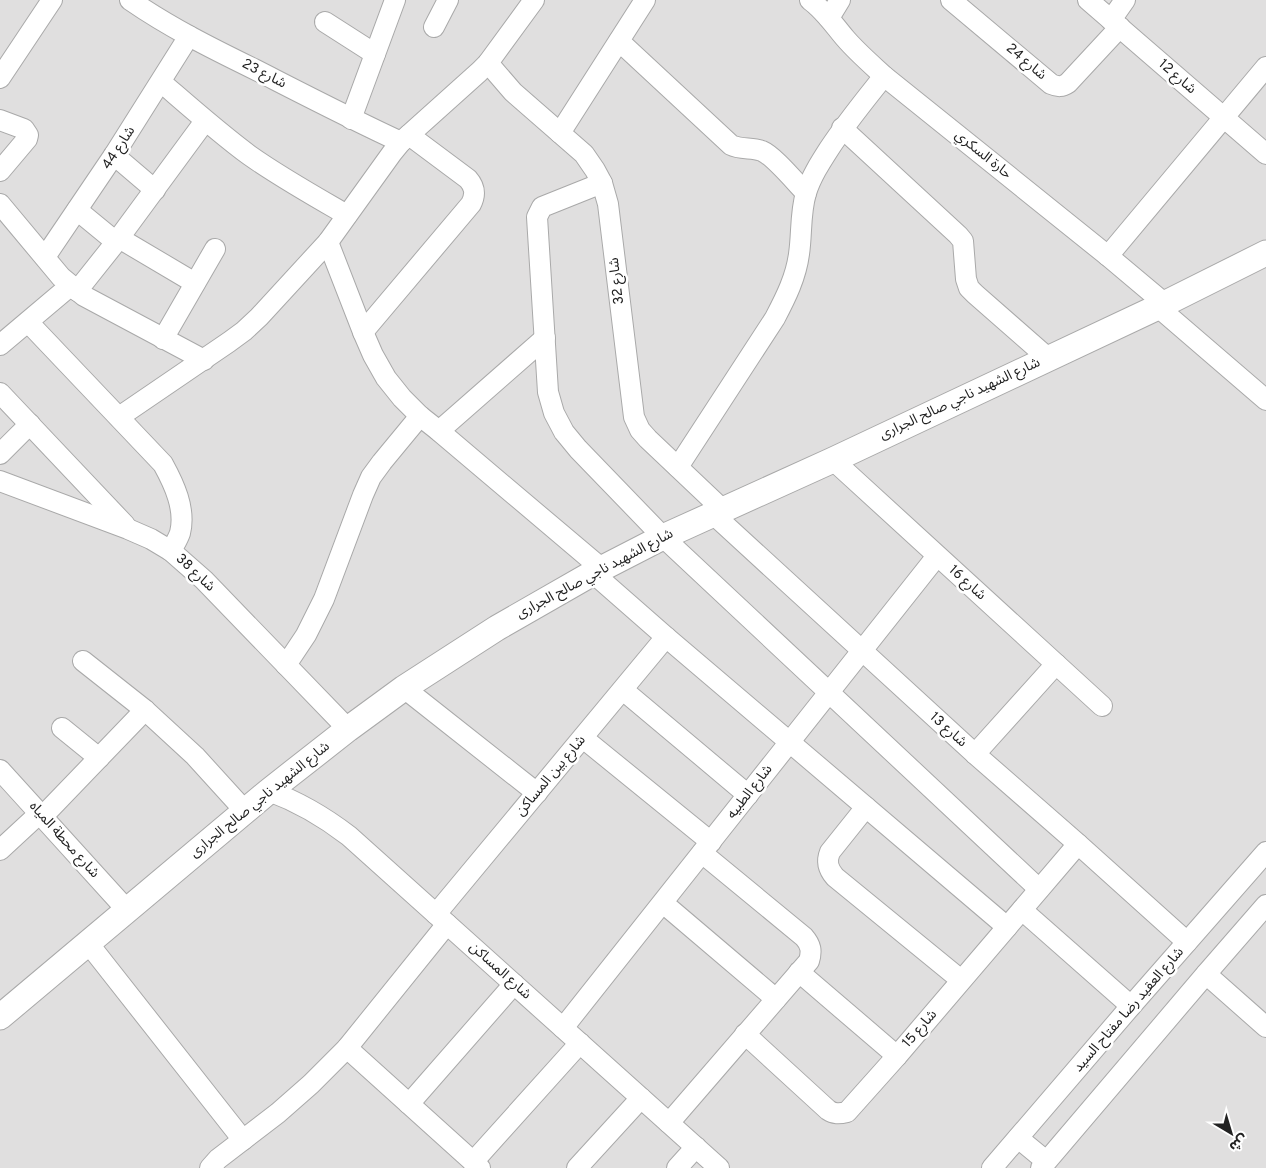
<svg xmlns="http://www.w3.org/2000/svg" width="1266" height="1168" font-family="Overpass,'Noto Sans Arabic',sans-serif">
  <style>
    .residential { fill: #e0dfdf }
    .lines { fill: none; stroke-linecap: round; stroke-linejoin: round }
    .minor-casing { stroke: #a9a9a9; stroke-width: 22 }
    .tertiary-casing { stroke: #a9a9a9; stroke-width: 27 }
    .minor { stroke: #fff; stroke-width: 20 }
    .tertiary { stroke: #fff; stroke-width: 25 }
    .labels { text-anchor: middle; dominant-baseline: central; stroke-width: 5; stroke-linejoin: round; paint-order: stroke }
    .street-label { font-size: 14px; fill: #222; stroke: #fff }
  </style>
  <rect width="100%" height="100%" fill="#f2efe9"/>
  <rect class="residential" x="0" y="0" width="1266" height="1168"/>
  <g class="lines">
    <g class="minor-casing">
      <g id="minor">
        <path d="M130,0C169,27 211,48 254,69C303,94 351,119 401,142"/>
        <path d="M810,0C824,10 834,25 845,38C857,52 871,64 884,76L1108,256L1164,303"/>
        <path d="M951,0L1051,84C1058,87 1062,87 1068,83L1120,27"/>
        <polyline points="1088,0 1266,154"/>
        <polyline points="829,18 840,0"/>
        <polyline points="1111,20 1125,0"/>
        <polyline points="325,22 375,54"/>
        <polyline points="434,27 448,0"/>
        <path d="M619,41L731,145C741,150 753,147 762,151C774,156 796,183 806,193"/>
        <polyline points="488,63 513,92 584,154 595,170 602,183 608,204 634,417 640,430 648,439 723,510"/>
        <polyline points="0,78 52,0"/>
        <path d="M161,82C190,107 218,132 249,155C280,177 314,196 347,215"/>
        <polyline points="351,119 395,0"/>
        <polyline points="0,120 24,129 28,135 27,139 0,171"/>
        <polyline points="842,128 958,235 963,241 966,279 969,288 975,294 1048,358"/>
        <polyline points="560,133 645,0"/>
        <polyline points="114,155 155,190"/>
        <polyline points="602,183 542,207 537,217 548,392 554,413 564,432 578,449 663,537 1039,889"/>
        <polyline points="0,204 61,277 84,296 204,360"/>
        <polyline points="77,210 116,242"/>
        <polyline points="119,238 195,283"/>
        <polyline points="328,242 363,332 373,355 386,378 402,398 420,416 439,431 601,568"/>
        <polyline points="1108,256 1266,67"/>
        <polyline points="45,257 114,155 189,36"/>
        <polyline points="77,291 116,242 205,121"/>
        <polyline points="1158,307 1266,400"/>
        <path d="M28,322L163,464C174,484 186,509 180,533C178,539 174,545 171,551"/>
        <path d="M363,332L471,204C476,194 475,187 468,179L409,135"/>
        <polyline points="163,339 215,249"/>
        <polyline points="0,345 70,286"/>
        <polyline points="0,393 125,525"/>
        <polyline points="119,417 229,342 244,331 259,317 328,242 392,153 401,142 479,72 488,63 534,0"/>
        <polyline points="439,431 545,338"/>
        <polyline points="0,454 30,424"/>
        <polyline points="833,460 1102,706"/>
        <path d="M678,467L775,318C786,297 796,277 799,254C802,234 800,213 806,193C811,177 820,163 829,149C846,123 865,100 884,76"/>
        <polyline points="0,481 128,529 151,539 171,551 204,580 348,729"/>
        <polyline points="713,514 975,754 1078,844 1187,942"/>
        <polyline points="593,573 666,637 1007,927"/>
        <polyline points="83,661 145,710 195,756 245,811"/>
        <polyline points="286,665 306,635 324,599 363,495 371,477 382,462 420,416"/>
        <polyline points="404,688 537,793"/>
        <polyline points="623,690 748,795"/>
        <polyline points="62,728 99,758"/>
        <polyline points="583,738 711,842"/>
        <polyline points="975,754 1056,664"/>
        <polyline points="0,770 127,910"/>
        <path d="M269,791C299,802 323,816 349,836L719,1168"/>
        <path d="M866,807L830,852C826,862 828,869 835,877L961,980"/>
        <polyline points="43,816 145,710"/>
        <polyline points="0,850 40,813"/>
        <polyline points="663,903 776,999"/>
        <polyline points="1022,910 1131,1006"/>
        <polyline points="436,914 666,637"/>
        <polyline points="88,943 243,1140"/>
        <polyline points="799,972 897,1056"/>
        <polyline points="1206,974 1266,1027"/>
        <polyline points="563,1028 937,556"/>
        <path d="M745,1034L828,1110C834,1114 839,1114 847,1112L897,1056L1078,844"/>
        <polyline points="347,1048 480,1168"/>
        <polyline points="409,1104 514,984"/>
        <path d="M669,1123L809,961C812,951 811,945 804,937L702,853"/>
        <polyline points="1018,1138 1046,1161"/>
        <polyline points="473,1162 580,1043"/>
        <polyline points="210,1168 218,1159 278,1113 311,1084 347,1048 447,924"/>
        <polyline points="577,1168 641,1098"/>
        <polyline points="677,1168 696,1147"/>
        <polyline points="992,1168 1131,1006 1266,852"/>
        <polyline points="1041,1168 1206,974 1266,905"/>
      </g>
    </g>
    <g class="tertiary-casing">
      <polyline id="tertiary" points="0,1017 269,791 348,729 404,688 497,628 593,573 663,537 833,460 1158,307 1266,253"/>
    </g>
    <use href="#minor" class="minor"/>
    <use href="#tertiary" class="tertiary"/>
  </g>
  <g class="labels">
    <g class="street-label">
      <text transform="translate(1026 62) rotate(40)">شارع 24</text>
      <text transform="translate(264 74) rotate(27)">شارع 23</text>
      <text transform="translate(1177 77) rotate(41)">شارع 12</text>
      <text transform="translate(119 148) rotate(-57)">شارع 44</text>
      <text transform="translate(983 155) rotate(39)">حارة السكري</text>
      <text transform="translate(617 281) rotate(-97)">شارع 32</text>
      <text transform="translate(960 399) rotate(-25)">شارع الشهيد ناجي صالح الجرارى</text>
      <text transform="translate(195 573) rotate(43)">شارع 38</text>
      <text transform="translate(595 574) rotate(-28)">شارع الشهيد ناجي صالح الجرارى</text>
      <text transform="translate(967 583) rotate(42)">شارع 16</text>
      <text transform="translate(948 730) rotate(42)">شارع 13</text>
      <text transform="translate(551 776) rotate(-50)">شارع بين المساكن</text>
      <text transform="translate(750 792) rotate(-52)">شارع الطبيه</text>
      <text transform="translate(260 800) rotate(-39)">شارع الشهيد ناجي صالح الجرارى</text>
      <text transform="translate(64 840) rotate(48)">شارع محطة المياه</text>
      <text transform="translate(500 971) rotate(42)">شارع المساكن</text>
      <text transform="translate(1129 1010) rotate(-49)">شارع العقيد رضا مفتاح السيد</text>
      <text transform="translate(920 1029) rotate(-49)">شارع 15</text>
    </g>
  </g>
  <g transform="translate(1231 1133) rotate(142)" stroke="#ffffff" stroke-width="4" paint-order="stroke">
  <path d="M0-4L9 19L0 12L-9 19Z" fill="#222222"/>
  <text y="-8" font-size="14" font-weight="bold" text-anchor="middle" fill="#222222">ش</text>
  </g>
</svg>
